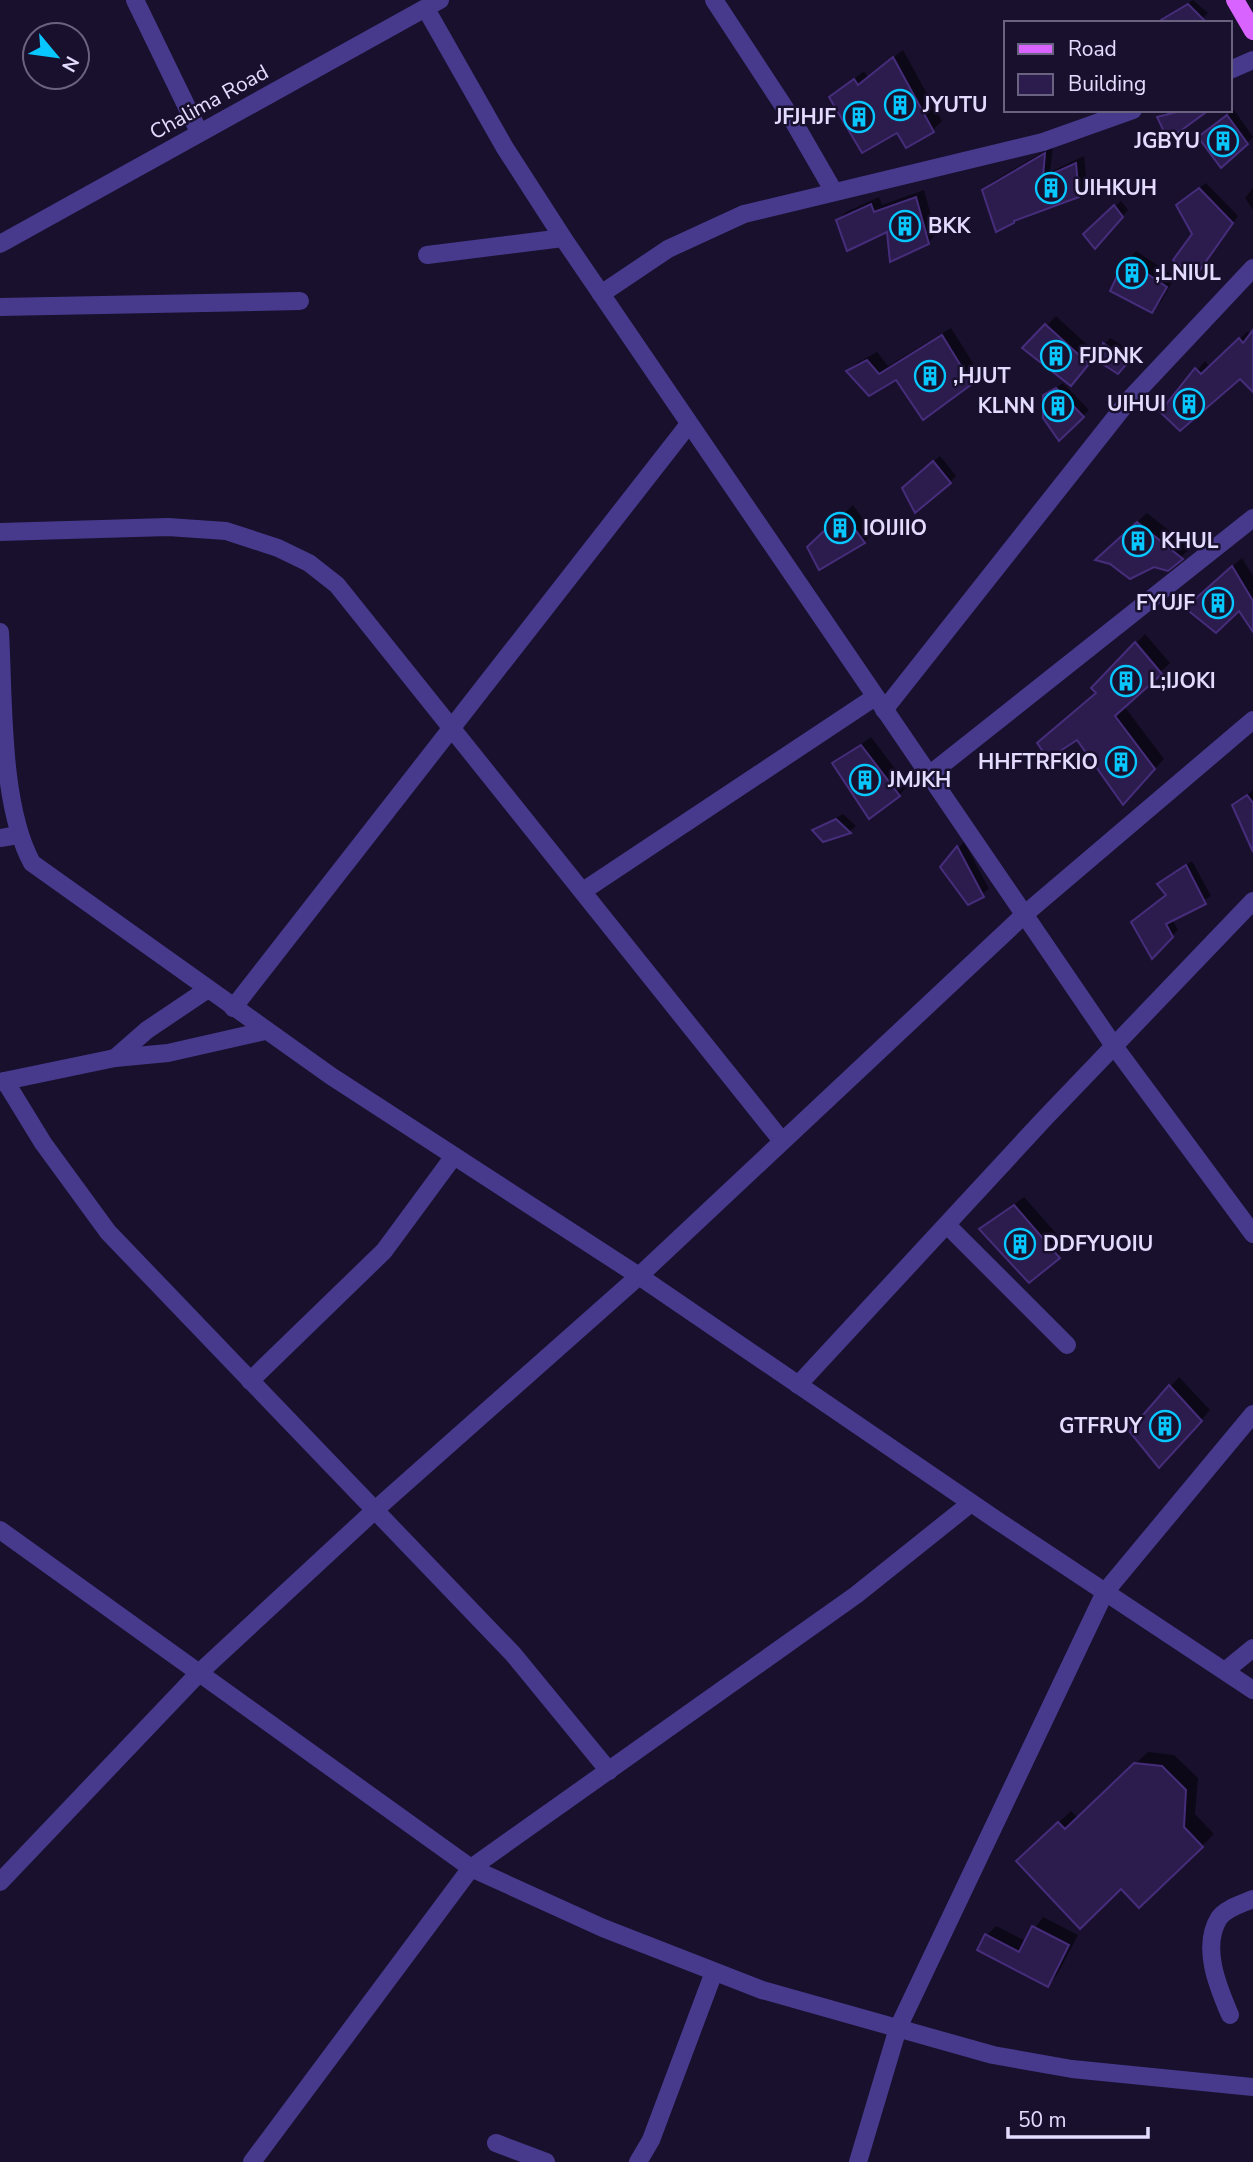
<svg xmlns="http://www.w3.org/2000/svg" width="1253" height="2162" font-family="'Nunito Sans',sans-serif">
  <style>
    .shadow { fill: #0007 }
    .building { fill: #2c1c4e; stroke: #462d7b; stroke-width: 2 }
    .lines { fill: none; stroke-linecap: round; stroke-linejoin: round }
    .minor { stroke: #473a8d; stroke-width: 18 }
    .major { stroke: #d863ff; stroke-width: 18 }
    .labels { text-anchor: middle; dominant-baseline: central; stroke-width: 5; stroke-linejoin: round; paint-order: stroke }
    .street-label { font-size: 21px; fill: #e4dcff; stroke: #19102d }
    .poi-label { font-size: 21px; font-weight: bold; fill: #e4dcff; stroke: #19102d; text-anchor: start }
  </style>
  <rect width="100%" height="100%" fill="#19102d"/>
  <g class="shadow">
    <polygon points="1193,0 1208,13 1203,18 1195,23 1155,23"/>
    <polygon points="903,50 942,121 932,131 898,130 831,97 864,71 868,77"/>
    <polygon points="1169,110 1202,110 1159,117"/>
    <polygon points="1234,110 1253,137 1247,143 1207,131"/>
    <polygon points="1053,146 1050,172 1084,156 1087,187 1078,195 1018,217 1013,222 984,190 992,182"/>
    <polygon points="1206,183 1238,216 1200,268 1184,199"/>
    <polygon points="1253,188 1253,210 1245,198"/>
    <polygon points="924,190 936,234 928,243 889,230 838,220 846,212 879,197 882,205"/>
    <polygon points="1121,201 1128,210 1101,241 1085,234"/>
    <polygon points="1136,251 1175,277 1161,302 1152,311 1113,290 1127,260"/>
    <polygon points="1056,316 1097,354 1080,374 1024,348"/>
    <polygon points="951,328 980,374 971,382 848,371 857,363 877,352 888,366"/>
    <polygon points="1248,331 1252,335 1253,333 1253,390 1240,376 1163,412 1205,361 1210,367"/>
    <polygon points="1110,338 1134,353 1124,365 1105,344"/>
    <polygon points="1063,383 1089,410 1059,439 1044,396"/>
    <polygon points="940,456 956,476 950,482 910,483"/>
    <polygon points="853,505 873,533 864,542 809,547"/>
    <polygon points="1147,513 1191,548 1167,569 1107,550"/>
    <polygon points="1242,558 1253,576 1253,629 1240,608 1197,598"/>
    <polygon points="1145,634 1170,663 1124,706 1164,759 1132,793 1098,692 1093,688"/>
    <polygon points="871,737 908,786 899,795 835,763"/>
    <polygon points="1253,790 1253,831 1234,806"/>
    <polygon points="843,814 856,826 850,831 824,840 814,830"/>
    <polygon points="964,842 989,889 968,903 942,867"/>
    <polygon points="1192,861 1211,896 1172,919 1178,930 1152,956 1168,894 1165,879"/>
    <polygon points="1024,1197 1068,1247 1029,1280 982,1229"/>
    <polygon points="1179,1377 1210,1410 1168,1457 1131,1431"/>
    <polygon points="1148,1752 1174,1755 1198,1778 1195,1814 1214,1834 1202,1846 1121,1887 1031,1849 1071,1811 1078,1818"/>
    <polygon points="1043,1917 1078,1935 1057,1975 1048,1985 987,1935 996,1926 1026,1941"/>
  </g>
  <g class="building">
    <polygon points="1188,4 1207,23 1156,23"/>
    <polygon points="893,57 934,132 906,148 897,133 862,153 829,97 854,79 858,85"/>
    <polygon points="1184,110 1209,110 1168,140 1157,117"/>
    <polygon points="1227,115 1248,144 1221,168 1198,137"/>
    <polygon points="1045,153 1043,178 1076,163 1079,197 1014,221 1014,223 996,232 982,190"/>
    <polygon points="1199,188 1233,223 1195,277 1173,260 1192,234 1176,205"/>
    <polygon points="916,197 929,244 890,262 887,232 847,251 836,220 871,204 874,212"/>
    <polygon points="1114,205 1123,217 1095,249 1083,234"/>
    <polygon points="1125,259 1167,287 1152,313 1110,291"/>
    <polygon points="1045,324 1089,364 1071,386 1022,348"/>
    <polygon points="1253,330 1253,392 1240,379 1180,431 1160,412 1195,368 1201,374 1239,338 1243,343"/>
    <polygon points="942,335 972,384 923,420 896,380 869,396 846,371 867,360 879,374"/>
    <polygon points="1103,343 1130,360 1118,374 1101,363"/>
    <polygon points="1056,388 1084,417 1059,441 1043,418 1043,395"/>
    <polygon points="933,461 951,483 915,513 902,488"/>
    <polygon points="843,513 865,543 819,570 807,547"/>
    <polygon points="1137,522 1183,559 1168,571 1154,567 1130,579 1110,564 1095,560"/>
    <polygon points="1232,566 1253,601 1253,632 1239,611 1216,633 1185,608"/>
    <polygon points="1135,642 1162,674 1115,716 1155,769 1123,805 1077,740 1048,759 1037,743 1096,693 1091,688"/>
    <polygon points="861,745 900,796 869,819 832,763"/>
    <polygon points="1247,795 1253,803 1253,852 1232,805"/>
    <polygon points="836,819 851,833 823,842 812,830"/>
    <polygon points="957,846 984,897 968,905 940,867"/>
    <polygon points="1186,865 1206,904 1166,924 1173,937 1152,959 1131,922 1166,895 1157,884"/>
    <polygon points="1014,1205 1060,1258 1029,1283 979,1229"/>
    <polygon points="1169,1385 1202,1421 1159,1468 1129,1431"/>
    <polygon points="1134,1763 1162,1766 1186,1790 1184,1827 1203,1847 1139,1908 1121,1889 1080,1929 1016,1861 1058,1822 1065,1829"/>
    <polygon points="1032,1926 1069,1945 1048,1987 977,1950 985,1934 1019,1952"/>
  </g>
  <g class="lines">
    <g class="minor">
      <polyline points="135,0 199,132"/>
      <polyline points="714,0 792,119 833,190"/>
      <polyline points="426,9 505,148 563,238 1114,1046 1253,1234"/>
      <polyline points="1230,70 1253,60"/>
      <polyline points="0,244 440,0"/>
      <polyline points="427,255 563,238"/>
      <polyline points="601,294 668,249 744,214 1043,142 1133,110"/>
      <polyline points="0,307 300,301"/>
      <polyline points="0,532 168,527 226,531 278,548 309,563 337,585 782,1141"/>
      <path d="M0,632C4,701 0,804 32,863L331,1076L639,1276L995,1519L1253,1690"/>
      <polyline points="884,710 1129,400 1253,268"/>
      <polyline points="929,775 1253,518"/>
      <polyline points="0,838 18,835"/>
      <polyline points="583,891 875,697"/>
      <polyline points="233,1008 689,424"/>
      <polyline points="115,1058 147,1030 208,989"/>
      <polyline points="5,1081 43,1143 108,1232 513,1654 609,1771"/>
      <polyline points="0,1082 115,1058 168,1053 265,1031"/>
      <polyline points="947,1225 1067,1345"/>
      <polyline points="250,1381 384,1251 454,1156"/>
      <polyline points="798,1385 1045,1118 1253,901"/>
      <polyline points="0,1530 471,1868 603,1928 762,1990 993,2055 1072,2069 1253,2087"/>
      <polyline points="1225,1671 1253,1648"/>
      <polyline points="0,1882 199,1673 375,1510 639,1276 1025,914 1253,720"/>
      <path d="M1230,2015C1218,1987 1201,1947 1219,1918C1226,1908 1242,1904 1253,1899"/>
      <polyline points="496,2143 546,2162"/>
      <polyline points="252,2162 471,1868 856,1595 971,1503"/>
      <polyline points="638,2162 651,2140 714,1972"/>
      <polyline points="858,2162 898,2028 1105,1592 1253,1414"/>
    </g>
    <polyline class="major" points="1235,0 1253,31"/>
  </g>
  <defs>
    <g id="building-ring" transform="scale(1.575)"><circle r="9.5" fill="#19102d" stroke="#08c7ff" stroke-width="1.5"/><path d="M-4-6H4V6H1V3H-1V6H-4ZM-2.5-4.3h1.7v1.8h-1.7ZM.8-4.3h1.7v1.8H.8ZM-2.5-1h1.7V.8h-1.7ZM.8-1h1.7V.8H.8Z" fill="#08c7ff"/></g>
  </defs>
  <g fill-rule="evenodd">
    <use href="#building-ring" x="900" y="105"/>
    <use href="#building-ring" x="859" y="117"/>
    <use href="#building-ring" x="1223" y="141"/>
    <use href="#building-ring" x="1051" y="188"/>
    <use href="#building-ring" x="905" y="226"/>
    <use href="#building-ring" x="1132" y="273"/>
    <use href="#building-ring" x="1056" y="356"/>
    <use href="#building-ring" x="930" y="376"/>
    <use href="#building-ring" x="1189" y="404"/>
    <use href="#building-ring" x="1058" y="406"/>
    <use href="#building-ring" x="840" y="528"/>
    <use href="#building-ring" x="1138" y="541"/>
    <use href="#building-ring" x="1218" y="603"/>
    <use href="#building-ring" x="1126" y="681"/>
    <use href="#building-ring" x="1121" y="762"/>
    <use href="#building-ring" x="865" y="780"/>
    <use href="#building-ring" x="1020" y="1244"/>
    <use href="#building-ring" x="1165" y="1426"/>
  </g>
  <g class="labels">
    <g class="street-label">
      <text transform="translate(209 102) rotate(-29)">Chalima Road</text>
    </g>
    <g class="poi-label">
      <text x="923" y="105">JYUTU</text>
      <text x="836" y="117" text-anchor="end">JFJHJF</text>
      <text x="1200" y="141" text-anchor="end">JGBYU</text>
      <text x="1074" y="188">UIHKUH</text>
      <text x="928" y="226">BKK</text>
      <text x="1155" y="273">;LNIUL</text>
      <text x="1079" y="356">FJDNK</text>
      <text x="953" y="376">,HJUT</text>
      <text x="1166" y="404" text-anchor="end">UIHUI</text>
      <text x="1035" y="406" text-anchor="end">KLNN</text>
      <text x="863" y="528">IOIJIIO</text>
      <text x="1161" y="541">KHUL</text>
      <text x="1195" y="603" text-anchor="end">FYUJF</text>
      <text x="1149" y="681">L;IJOKI</text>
      <text x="1098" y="762" text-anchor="end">HHFTRFKIO</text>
      <text x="888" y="780">JMJKH</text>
      <text x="1043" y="1244">DDFYUOIU</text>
      <text x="1142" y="1426" text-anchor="end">GTFRUY</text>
    </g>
  </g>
  <rect x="1004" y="21" width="228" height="91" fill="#19102d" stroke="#6a6281" stroke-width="2"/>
  <rect x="1018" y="44" width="35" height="10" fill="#d863ff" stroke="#6a6281" stroke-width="2"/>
  <text x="1068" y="56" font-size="21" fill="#e4dcff">Road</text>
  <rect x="1018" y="74" width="35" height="21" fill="#2c1c4e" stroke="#6a6281" stroke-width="2"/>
  <text x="1068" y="91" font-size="21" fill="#e4dcff">Building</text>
  <g transform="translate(56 56) rotate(119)"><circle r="33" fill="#19102d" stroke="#6a6281" stroke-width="2"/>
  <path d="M0-5L12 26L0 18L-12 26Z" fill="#08c7ff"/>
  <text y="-10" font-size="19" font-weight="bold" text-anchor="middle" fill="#e4dcff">N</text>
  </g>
  <path d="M1008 2127v10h140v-10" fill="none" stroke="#e4dcff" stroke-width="3.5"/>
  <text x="1018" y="2127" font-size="21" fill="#e4dcff" stroke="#19102d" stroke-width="5" paint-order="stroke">50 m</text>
</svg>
